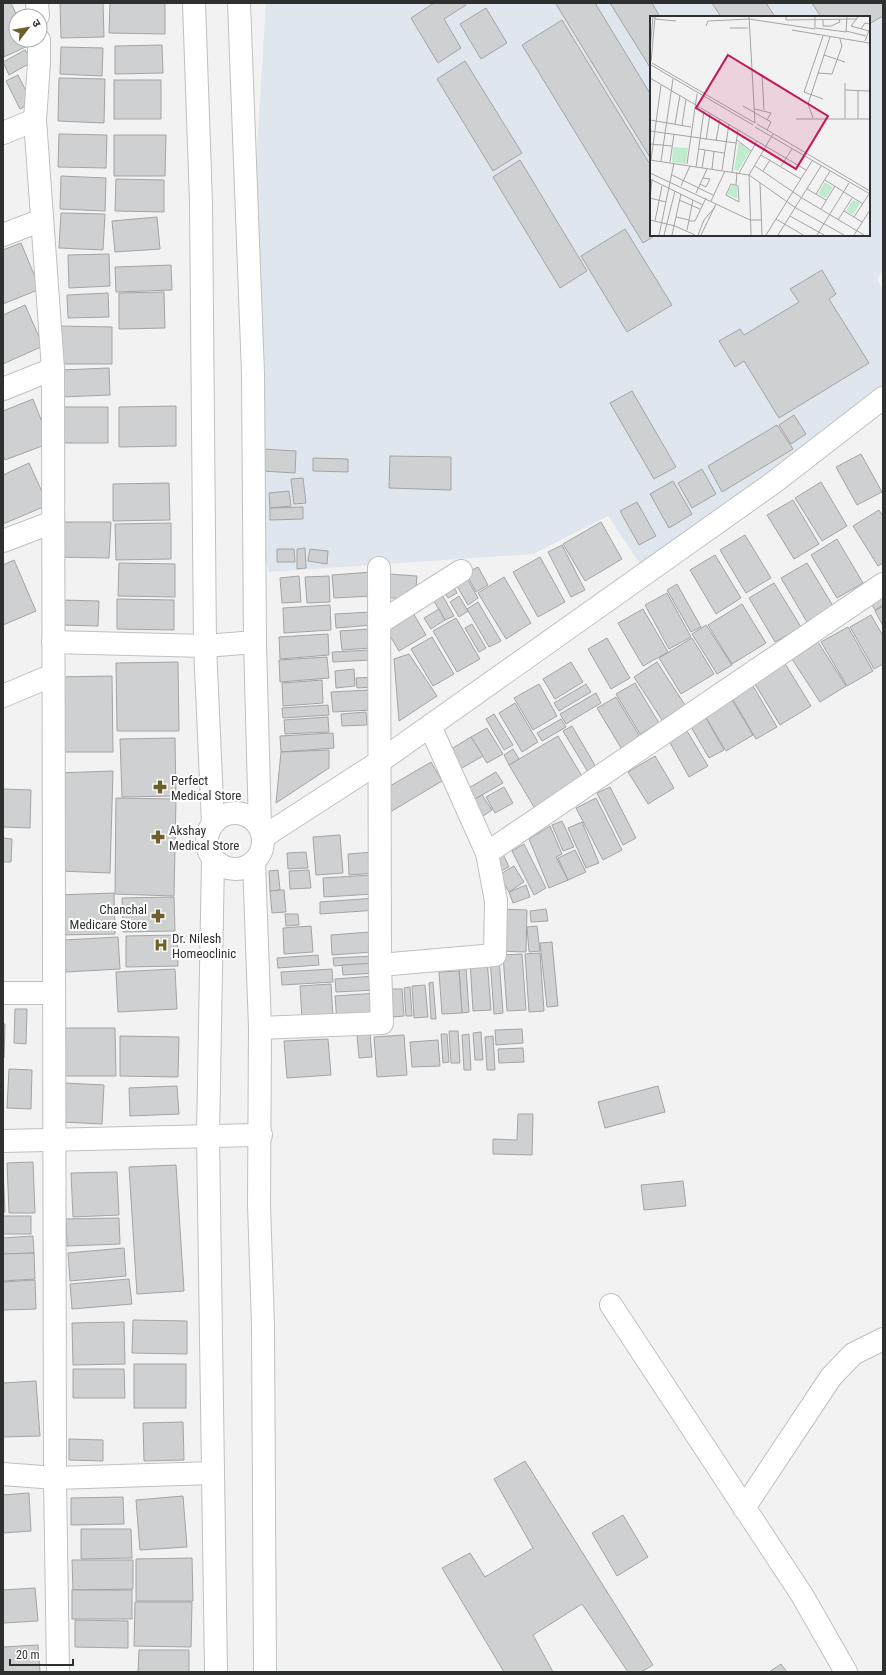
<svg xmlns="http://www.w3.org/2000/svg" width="886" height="1675" font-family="'Roboto Condensed','Noto Sans Devanagari',sans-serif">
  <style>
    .built { fill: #e0e6ed; fill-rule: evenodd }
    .building { fill: #cfd0d1; stroke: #a4a4a5 }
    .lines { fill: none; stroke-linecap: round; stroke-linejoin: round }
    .minor-casing { stroke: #bfc0c1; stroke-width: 24 }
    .minor { stroke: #fff; stroke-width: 22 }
    .labels { text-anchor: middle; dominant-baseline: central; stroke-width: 4; stroke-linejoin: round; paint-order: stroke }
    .poi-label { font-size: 13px; fill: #2e2f2f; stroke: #fff; text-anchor: start }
    .inset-road { fill: none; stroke: #a4a4a5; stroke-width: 1 }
    .view { fill: #c2185b; fill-opacity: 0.15; stroke: #c2185b; stroke-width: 2 }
    .inset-edge { fill: none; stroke: #2e2f2f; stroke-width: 2 }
  </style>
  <rect width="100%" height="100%" fill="#f2f2f3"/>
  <path class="built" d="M266,3H883V270L877,279L883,290V397L644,570L608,516L533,554L269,572L260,536L254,197ZM651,17H869V235H651Z"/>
  <g class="building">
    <polygon points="3,3 11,3 17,16 16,40 27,40 30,45 4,57"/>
    <polygon points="60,3 103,3 104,37 61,38"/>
    <polygon points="110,3 165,3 165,34 109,33"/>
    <polygon points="434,3 465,3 466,5 444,19 461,48 438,63 411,18"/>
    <polygon points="557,3 595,3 651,95 651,159 556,4"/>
    <polygon points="610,3 652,3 660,17 651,17 651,69"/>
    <polygon points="712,3 766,3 775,17 721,17"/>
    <polygon points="812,3 883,3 883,16 869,24 869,17 821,17"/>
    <polygon points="486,8 507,43 481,59 460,24"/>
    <polygon points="562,20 651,166 651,235 656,235 643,243 522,45"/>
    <polygon points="162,45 163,73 115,74 115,46"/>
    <polygon points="61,47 103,48 102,76 60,74"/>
    <polygon points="25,50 32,62 9,75 3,62"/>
    <polygon points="465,61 522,153 493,171 437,79"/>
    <polygon points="18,75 32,103 20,109 6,81"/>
    <polygon points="59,78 105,79 104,123 58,121"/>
    <rect x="114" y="80" width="47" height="39"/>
    <polygon points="59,134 107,135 106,168 58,167"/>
    <polygon points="114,135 166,135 165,176 114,176"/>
    <polygon points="520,160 587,271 560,288 493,177"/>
    <polygon points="61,176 106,178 105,211 60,209"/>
    <polygon points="116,179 164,180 164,212 115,211"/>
    <polygon points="61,213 105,214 103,250 59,248"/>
    <polygon points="157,217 160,249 115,252 112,221"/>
    <polygon points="625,229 672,305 627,332 581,256"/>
    <polygon points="21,243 40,289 3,304 3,250"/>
    <polygon points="109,254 110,286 69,288 68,255"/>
    <polygon points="171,265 172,290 116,292 115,267"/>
    <polygon points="822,270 836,294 829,299 869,363 779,418 744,361 735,367 719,341 740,329 744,335 799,302 790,289"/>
    <polygon points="164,292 165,328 119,329 119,293"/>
    <polygon points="108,293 109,317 68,318 67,295"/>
    <polygon points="25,305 43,346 3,364 3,315"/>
    <polygon points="59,326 112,327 112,364 59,364"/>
    <polygon points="109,368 110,395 62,397 61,370"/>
    <polygon points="632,391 676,467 654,479 610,403"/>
    <polygon points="33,399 50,443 5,460 3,455 3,411"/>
    <polygon points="176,406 176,446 119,447 119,407"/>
    <polygon points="56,407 108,407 108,443 57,443"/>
    <polygon points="794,415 806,434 791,444 779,425"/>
    <polygon points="777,425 793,449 722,492 708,466"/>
    <polygon points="263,449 296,451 295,473 262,471"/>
    <polygon points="861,454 882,492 857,505 836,467"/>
    <polygon points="390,456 451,457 451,490 389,488"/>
    <polygon points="313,458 348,459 348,472 313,471"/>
    <polygon points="29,463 48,505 3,524 3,475"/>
    <polygon points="702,469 716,494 692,508 678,483"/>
    <polygon points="303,478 306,503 294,504 291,479"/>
    <polygon points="673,481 692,514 669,528 650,494"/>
    <polygon points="821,482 847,526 822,541 795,498"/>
    <polygon points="169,483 170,520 113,521 113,484"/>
    <polygon points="289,491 291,506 270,508 269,493"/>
    <polygon points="793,500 819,544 794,559 767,515"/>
    <polygon points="637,502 656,536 639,545 620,511"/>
    <polygon points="303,507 303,519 270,520 270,508"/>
    <polygon points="879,510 883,516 883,563 878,566 853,526"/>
    <polygon points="60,522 111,522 109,558 58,557"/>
    <polygon points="601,522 622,559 585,581 563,544"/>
    <polygon points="171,523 171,559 116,560 115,524"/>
    <polygon points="745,535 771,578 746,593 720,550"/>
    <polygon points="837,539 863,583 837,598 811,555"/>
    <polygon points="562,545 585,590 571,597 548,552"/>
    <polygon points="305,548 306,568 297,569 297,549"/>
    <polygon points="277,549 294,549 295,562 277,562"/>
    <polygon points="310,549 328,551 327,564 308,561"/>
    <polygon points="715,555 741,598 716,614 690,570"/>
    <polygon points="540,557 565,602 538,617 513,572"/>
    <polygon points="14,560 36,611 3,625 3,565"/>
    <polygon points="119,563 175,564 175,597 118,596"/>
    <polygon points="807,563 833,606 807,622 781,578"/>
    <polygon points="478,567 488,585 476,592 466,573"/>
    <polygon points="372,572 373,596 334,598 332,575"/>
    <polygon points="464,573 478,598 468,605 453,579"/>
    <polygon points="389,574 417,576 415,598 388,598"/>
    <polygon points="299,576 301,602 282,603 280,578"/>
    <polygon points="329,576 330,602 307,603 305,577"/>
    <polygon points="504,577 531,623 506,639 478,593"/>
    <polygon points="450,580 457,593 448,598 440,585"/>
    <polygon points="774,583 801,627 775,642 749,598"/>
    <polygon points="677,584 701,627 691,632 667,590"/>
    <polygon points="883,587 883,605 875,610 867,597"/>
    <polygon points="440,591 454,616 445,620 431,596"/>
    <polygon points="667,593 691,637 669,649 645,605"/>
    <polygon points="459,596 468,611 459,617 450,602"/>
    <polygon points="117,599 174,600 174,630 117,629"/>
    <polygon points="61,600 99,601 98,626 60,625"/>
    <polygon points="478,602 501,641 489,647 467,609"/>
    <polygon points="742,604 766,643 732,664 708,625"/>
    <polygon points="330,605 331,630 284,633 283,608"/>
    <polygon points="883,606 883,626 875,611"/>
    <polygon points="410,608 426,635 399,651 383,624"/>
    <polygon points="439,609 445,620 431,629 424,618"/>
    <polygon points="643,609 668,652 643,666 618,623"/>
    <polygon points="371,612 372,625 336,628 335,614"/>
    <polygon points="871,615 883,636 883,664 874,669 850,627"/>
    <polygon points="456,618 480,659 457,672 433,631"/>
    <polygon points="472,624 486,648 479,652 465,628"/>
    <polygon points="706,625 732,665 717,674 692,634"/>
    <polygon points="848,627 873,671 847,686 821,642"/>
    <polygon points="370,629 371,648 342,650 340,631"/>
    <polygon points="328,634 329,655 280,659 279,637"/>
    <polygon points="432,637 454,674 433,686 411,649"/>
    <polygon points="607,638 630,678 611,689 588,649"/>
    <polygon points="692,638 714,674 681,694 659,658"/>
    <polygon points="818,642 846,686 820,702 792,659"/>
    <polygon points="371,650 371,660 333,662 332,652"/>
    <polygon points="409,654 437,696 399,721 394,659"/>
    <polygon points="327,657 329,678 280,682 279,660"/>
    <polygon points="178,662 179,731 117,731 116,663"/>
    <polygon points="571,662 583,682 555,699 543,679"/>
    <polygon points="657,662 685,705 662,720 634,677"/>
    <polygon points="784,662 811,706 780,725 753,681"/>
    <polygon points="354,669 355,686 336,688 335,671"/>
    <polygon points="112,676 113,752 58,752 57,677"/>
    <polygon points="376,677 376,687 357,688 356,678"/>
    <polygon points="322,680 323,703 283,706 282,683"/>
    <polygon points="635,683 659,723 640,734 616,694"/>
    <polygon points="539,684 557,716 533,730 514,698"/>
    <polygon points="586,684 591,692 559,711 554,703"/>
    <polygon points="753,686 777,727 756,739 732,698"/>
    <polygon points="369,690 371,710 333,712 331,692"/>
    <polygon points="596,693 601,703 566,724 560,714"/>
    <polygon points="616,697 640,737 621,748 597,708"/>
    <polygon points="732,700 753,735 726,751 705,716"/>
    <polygon points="515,703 538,742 522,752 499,713"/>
    <polygon points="328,705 329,715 283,718 282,708"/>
    <polygon points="366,712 367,725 342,726 341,714"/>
    <polygon points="494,714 513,745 504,750 486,719"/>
    <polygon points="328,717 329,732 285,734 284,720"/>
    <polygon points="706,718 724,750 709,758 691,727"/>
    <polygon points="561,719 566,727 542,741 537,733"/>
    <polygon points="572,726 596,767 588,772 563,731"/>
    <polygon points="487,728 503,754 487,763 471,737"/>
    <polygon points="687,731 708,766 689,777 669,741"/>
    <polygon points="333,733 334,748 281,752 280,736"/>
    <polygon points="558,736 586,783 537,812 509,765"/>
    <polygon points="471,737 483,756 457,771 446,752"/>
    <polygon points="175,738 176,796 122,797 120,739"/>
    <polygon points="513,749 519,759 509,765 504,755"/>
    <polygon points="329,750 329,768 276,803 281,752"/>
    <polygon points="655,756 674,788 648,804 628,772"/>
    <polygon points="431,762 442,781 392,811 380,792"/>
    <polygon points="113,771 110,873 60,871 57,773"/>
    <polygon points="496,772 503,783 473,800 467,789"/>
    <polygon points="504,787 513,803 495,813 486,797"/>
    <polygon points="610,787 636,838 623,845 597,793"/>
    <polygon points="3,789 31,790 30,828 3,827"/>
    <polygon points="482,795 492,810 483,816 473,800"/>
    <polygon points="116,798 176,799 174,896 115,894"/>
    <polygon points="596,798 622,850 603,860 576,808"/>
    <polygon points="562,821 574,847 563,851 552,825"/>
    <polygon points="582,822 599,863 586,868 568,828"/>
    <polygon points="550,826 562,854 556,857 568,880 549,888 529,839"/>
    <polygon points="340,835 343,873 316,875 313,837"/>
    <polygon points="3,838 12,839 11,862 3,862"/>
    <polygon points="524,844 546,888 534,895 512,851"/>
    <polygon points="575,850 586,872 568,880 558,858"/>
    <polygon points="306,852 308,868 288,869 287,853"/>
    <polygon points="375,852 376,873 349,875 348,854"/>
    <polygon points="503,854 509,867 499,872 493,859"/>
    <polygon points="514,866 524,882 509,892 499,875"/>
    <polygon points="278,870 280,890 270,891 269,871"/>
    <polygon points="309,870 311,888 290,889 289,871"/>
    <polygon points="372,875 374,894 324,897 323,878"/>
    <polygon points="526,885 530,897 513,903 509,892"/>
    <polygon points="280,890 284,890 286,912 272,913 270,891"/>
    <polygon points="114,893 115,934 58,935 57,895"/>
    <polygon points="174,897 175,931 123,932 122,898"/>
    <polygon points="376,898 377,910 320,914 320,902"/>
    <polygon points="498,909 527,910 526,952 497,951"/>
    <polygon points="546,909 548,921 531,922 530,911"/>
    <polygon points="285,914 298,914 299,925 286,926"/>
    <polygon points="311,926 313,952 284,954 283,928"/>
    <polygon points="537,926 540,951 529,952 527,927"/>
    <polygon points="370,932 372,952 332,955 331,935"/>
    <polygon points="177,935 178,966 126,967 126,936"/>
    <polygon points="118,937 120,969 66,972 64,940"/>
    <polygon points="552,942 558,1006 547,1007 540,943"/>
    <polygon points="540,953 544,1011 529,1012 525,954"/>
    <polygon points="522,954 526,1010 507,1011 503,955"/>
    <polygon points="318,955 319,965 278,968 277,958"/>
    <polygon points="374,956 374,963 334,966 333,958"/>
    <polygon points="490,958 499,958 503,1013 494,1014"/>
    <polygon points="487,959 491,1010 473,1011 470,960"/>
    <polygon points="376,963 377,973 343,975 342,965"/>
    <polygon points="459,968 466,968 469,1012 462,1013"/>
    <polygon points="175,969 177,1009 118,1012 116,972"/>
    <polygon points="332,969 333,982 282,985 281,972"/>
    <polygon points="459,971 462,1013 442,1014 439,972"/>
    <polygon points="375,976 376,990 336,992 335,979"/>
    <polygon points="433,982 436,1019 431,1019 429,983"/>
    <polygon points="331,984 333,1017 302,1019 300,986"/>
    <polygon points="425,985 428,1017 414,1018 412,986"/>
    <polygon points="410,987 412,1016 406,1016 404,988"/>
    <polygon points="390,989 402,989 404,1016 392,1017"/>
    <polygon points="378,993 380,1019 337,1022 335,996"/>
    <polygon points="15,1009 27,1009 26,1044 14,1043"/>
    <polygon points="3,1024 5,1024 4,1058 3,1058"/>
    <polygon points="57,1028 115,1028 116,1076 58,1076"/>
    <polygon points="522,1029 523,1043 496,1045 495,1030"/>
    <polygon points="449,1031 458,1031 460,1063 451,1063"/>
    <polygon points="481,1032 483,1060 475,1060 473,1033"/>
    <polygon points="370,1034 372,1057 359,1058 357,1035"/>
    <polygon points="441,1034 447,1034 449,1062 443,1063"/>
    <polygon points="469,1034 471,1070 464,1070 462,1035"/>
    <polygon points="404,1035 407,1075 377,1077 374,1037"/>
    <polygon points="120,1036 179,1037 178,1077 120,1076"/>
    <polygon points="493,1036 495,1070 487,1070 485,1037"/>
    <polygon points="328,1039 331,1075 287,1078 284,1041"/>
    <polygon points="438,1040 440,1066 412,1067 410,1042"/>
    <polygon points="523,1048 524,1062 499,1063 498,1049"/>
    <polygon points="9,1069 32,1070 31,1109 7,1108"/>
    <polygon points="64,1083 104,1085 102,1124 62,1122"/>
    <polygon points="177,1086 179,1114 130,1116 129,1088"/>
    <polygon points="658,1086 665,1112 605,1128 598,1102"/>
    <polygon points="518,1114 533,1114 532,1155 493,1154 493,1139 517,1140"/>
    <polygon points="33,1162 35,1213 9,1213 7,1163"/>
    <polygon points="176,1165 184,1291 137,1294 129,1167"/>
    <polygon points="3,1167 5,1212 3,1213"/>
    <polygon points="117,1172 119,1215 73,1217 71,1173"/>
    <polygon points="683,1181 686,1206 644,1210 641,1185"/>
    <rect x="3" y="1216" width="28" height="18"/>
    <polygon points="119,1218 120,1244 67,1246 66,1219"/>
    <polygon points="33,1236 34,1253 3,1254 3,1238"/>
    <polygon points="124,1248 126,1276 70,1281 68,1253"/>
    <polygon points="34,1253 35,1279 3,1281 3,1254"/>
    <polygon points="129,1279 132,1304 72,1309 70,1284"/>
    <polygon points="35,1280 36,1309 3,1310 3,1282"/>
    <polygon points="133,1320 187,1321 187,1354 132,1353"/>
    <polygon points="124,1322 125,1364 73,1365 72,1323"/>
    <rect x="134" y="1364" width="52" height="44"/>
    <polygon points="73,1369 124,1369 125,1398 73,1398"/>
    <polygon points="36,1381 40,1436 3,1437 3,1383"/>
    <polygon points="183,1422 184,1460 144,1461 143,1423"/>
    <polygon points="69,1439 103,1440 103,1461 69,1460"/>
    <polygon points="525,1461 653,1665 641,1672 628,1672 582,1604 533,1635 553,1672 504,1672 442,1568 470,1553 485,1577 533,1548 494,1479"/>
    <polygon points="29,1493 31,1531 3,1533 3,1495"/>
    <polygon points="183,1496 187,1547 140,1550 136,1500"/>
    <polygon points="123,1497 124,1524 71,1525 71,1498"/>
    <polygon points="623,1515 648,1557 617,1576 592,1533"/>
    <polygon points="81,1529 131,1529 132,1558 81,1559"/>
    <polygon points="192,1558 193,1601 136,1601 136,1559"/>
    <polygon points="72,1560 133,1560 133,1589 73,1590"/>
    <polygon points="35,1588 38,1621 3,1623 3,1590"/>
    <rect x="72" y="1590" width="60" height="29"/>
    <polygon points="135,1602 192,1602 191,1647 134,1646"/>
    <polygon points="75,1620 128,1621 128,1648 75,1647"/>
    <polygon points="38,1645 40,1672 3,1672 3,1647"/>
    <polygon points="139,1650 189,1650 189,1672 138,1672"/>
    <polygon points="781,1664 787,1672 769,1672"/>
  </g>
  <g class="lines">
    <g class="minor-casing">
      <g id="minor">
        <polyline points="37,3 38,16"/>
        <polyline points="194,3 201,203 205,646 213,824"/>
        <polyline points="239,3 253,374 255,642 260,828"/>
        <polyline points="39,40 39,63 35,120 53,369 55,1478 58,1672"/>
        <polyline points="3,133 35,120"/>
        <polyline points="3,235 42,220"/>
        <polyline points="3,389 53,369"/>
        <polyline points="3,541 53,522"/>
        <polyline points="379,623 461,571"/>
        <polyline points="53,642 205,646 255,642"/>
        <polyline points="3,696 53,675"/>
        <circle cx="235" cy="841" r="28"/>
        <polyline points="263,837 379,762 773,483 883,398"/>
        <polyline points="487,853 883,584"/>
        <polyline points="213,859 208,1136 216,1672"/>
        <polyline points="254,862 260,1028 259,1204 263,1326 265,1672"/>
        <polyline points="380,965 495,955 496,901 487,853 430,726"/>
        <polyline points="3,993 54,993"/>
        <polyline points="260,1028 382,1023 380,965 379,568"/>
        <polyline points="3,1141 261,1135"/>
        <polyline points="611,1305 802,1595 846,1672"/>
        <polyline points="3,1474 55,1478 213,1473"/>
        <polyline points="744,1508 831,1377 853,1354 883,1339"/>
      </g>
    </g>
    <use href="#minor" class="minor"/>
  </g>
  <defs>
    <g id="pharmacy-bare" transform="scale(1.08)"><path d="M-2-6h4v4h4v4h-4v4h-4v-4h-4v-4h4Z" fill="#6f5f2d" stroke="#fff" stroke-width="2.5" paint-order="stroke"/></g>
    <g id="hospital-bare" transform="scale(1.08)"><path d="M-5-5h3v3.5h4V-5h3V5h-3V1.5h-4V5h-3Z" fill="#6f5f2d" stroke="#fff" stroke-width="2.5" paint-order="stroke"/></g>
  </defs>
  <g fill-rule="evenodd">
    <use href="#pharmacy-bare" x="160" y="787"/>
    <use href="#pharmacy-bare" x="158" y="837"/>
    <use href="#pharmacy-bare" x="158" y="916"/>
    <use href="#hospital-bare" x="161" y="945"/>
  </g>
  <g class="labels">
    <g class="poi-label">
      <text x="171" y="780">Perfect<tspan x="171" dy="15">Medical Store</tspan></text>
      <text x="169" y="830">Akshay<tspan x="169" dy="15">Medical Store</tspan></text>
      <text x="147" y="909" text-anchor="end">Chanchal<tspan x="147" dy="15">Medicare Store</tspan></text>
      <text x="172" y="938">Dr. Nilesh<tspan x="172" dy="15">Homeoclinic</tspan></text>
    </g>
  </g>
  <g transform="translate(650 16)">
    <rect width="220" height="220" fill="#f2f2f3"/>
    <path d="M89,126L100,135L88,155L84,153ZM23,131L38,132L36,148L22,146ZM175,166L183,171L176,182L168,178ZM82,169L87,171V183L77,178ZM203,184L210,187L203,199L196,195Z" fill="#c0ecce"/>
    <path class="inset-road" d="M99,1L105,107M136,1V4L207,3M208,1L201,10L219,15M5,3L26,5M173,3V10H181L190,6L189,3M56,10L58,5L99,3L165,13V1M80,12H98M166,12L196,16L197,1M211,13L215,7L220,8M142,14L219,27M196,15L216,20M173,20L154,76L173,83M215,25L220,12M0,35L3,1M174,39L195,46M1,46L5,1M2,47L105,107M1,49L103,109M168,57L182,58L192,30L190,23M112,58L114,94M0,62L156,154M195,67V102M195,74L219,75M208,75V103M93,90L121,106L117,114M105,93L121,97L117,104M163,102L158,88L180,21M146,103H220M0,104L41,111M25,108L30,79M107,108L220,175M32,109L36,83M105,111L220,178M0,115L86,127M56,124L60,98M87,124L101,135M66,125L70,103M0,128L22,130M49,133L74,137M111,139L151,163M0,144L99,159L146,192L194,219M1,144L11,69M11,145L23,63M20,146L24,118M37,148L47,78M105,150L152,182L214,219M131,150L142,133M46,151L54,95M52,152L55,134M62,153L64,135M72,154L79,108M113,155L120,144M82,156L88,114M0,157L100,204H111M89,157L107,125M22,159L63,179M0,163L53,189M175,164L213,188M110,167L112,219M50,168L56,171L60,163L53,162M81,168L88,170L89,186L76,179ZM86,169L87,156M31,170L40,150M157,173L176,184M46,177L57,153M166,178L180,155M0,182L16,186M0,184L2,163M29,184L50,193M61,185L75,155M171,193L185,170M194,195L212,206M140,200L174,219M26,201L39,204M204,201L219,178M126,203L153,219M0,204L25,210L45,219M188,204L202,182M5,205L12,170M39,205H45L56,182M37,214L43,184M9,219L24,147M14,219L25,175M22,219L31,178M48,219L54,204L65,191M51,219L66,188M101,219L99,159L123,118M116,219L162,145M128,219L171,150M167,219L199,167M204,219L220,194"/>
    <path class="view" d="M78,39L178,100L146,153L46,92Z"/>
    <rect width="220" height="220" class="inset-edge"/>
  </g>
  <rect width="886" height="1675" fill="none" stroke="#2e2f2f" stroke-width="8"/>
  <g transform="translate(28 28) rotate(59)"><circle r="19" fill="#ffffff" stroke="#abacac"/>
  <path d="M0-3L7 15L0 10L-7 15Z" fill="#6f5f2d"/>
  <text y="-6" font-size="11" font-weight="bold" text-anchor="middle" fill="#2e2f2f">उ</text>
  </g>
  <path d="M10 1659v6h63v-6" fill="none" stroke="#2e2f2f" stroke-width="2"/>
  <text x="16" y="1659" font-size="12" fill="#2e2f2f" stroke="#ffffff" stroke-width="3" paint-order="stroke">20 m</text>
</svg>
